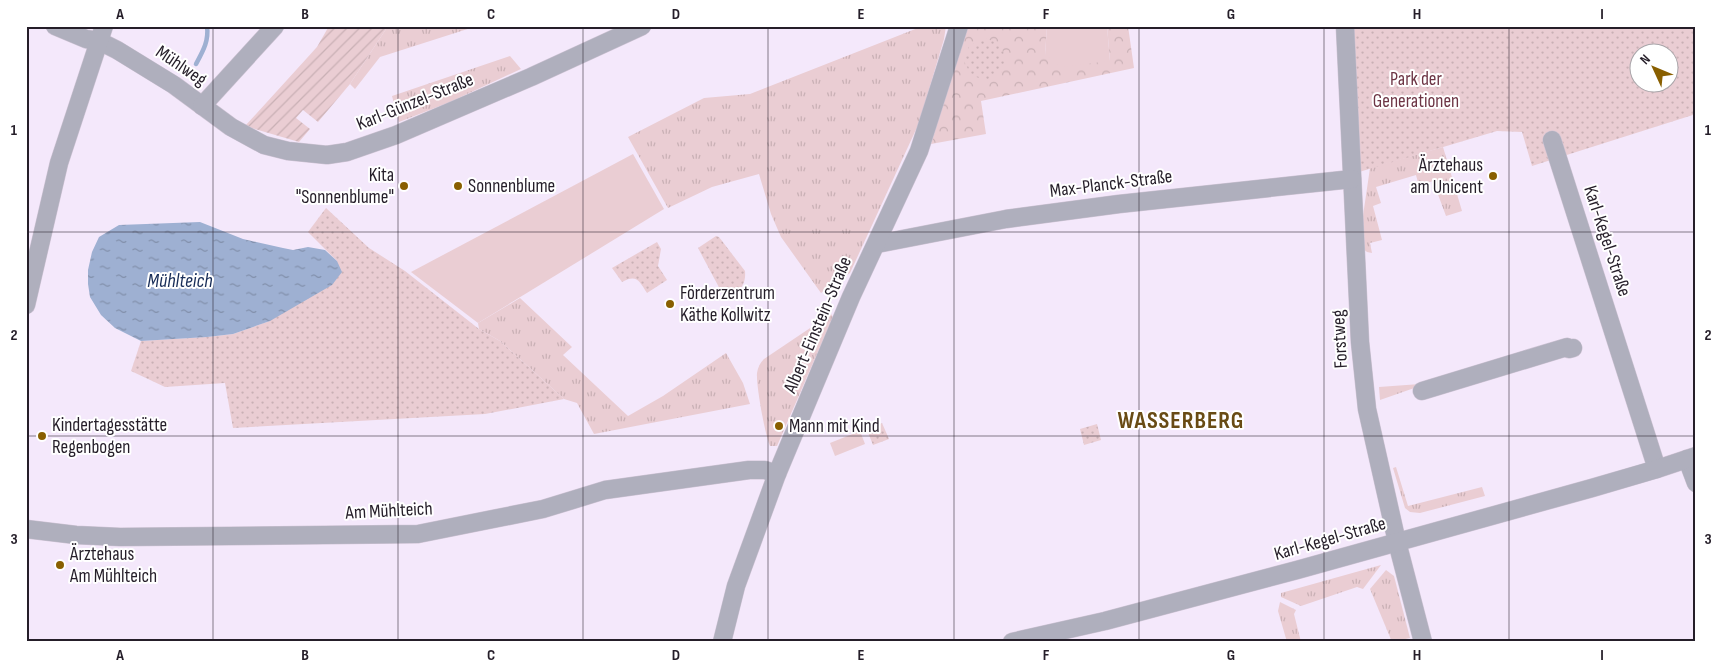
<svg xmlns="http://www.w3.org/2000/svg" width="1722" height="668" font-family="'Sofia Sans Condensed',sans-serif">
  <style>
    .grass { fill: url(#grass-tufts) }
    .forest { fill: url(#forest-crowns) }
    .park { fill: url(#park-dots); fill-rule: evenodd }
    .garden { fill: url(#garden-furrows) }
    .pitch { fill: #eacdd3 }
    .water { fill: url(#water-ripples) }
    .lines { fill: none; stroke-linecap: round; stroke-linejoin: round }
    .stream { stroke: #9eb0d2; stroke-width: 4.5 }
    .minor-casing { stroke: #cfc4d5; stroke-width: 19 }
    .minor { stroke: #afafbd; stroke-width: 18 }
    .grid { fill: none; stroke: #251e29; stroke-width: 1; stroke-opacity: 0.55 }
    .poi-dot { fill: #895f00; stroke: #fff; stroke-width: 2 }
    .labels { text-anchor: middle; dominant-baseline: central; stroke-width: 4; stroke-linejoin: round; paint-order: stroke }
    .street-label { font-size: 19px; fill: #251e29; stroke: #fff }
    .park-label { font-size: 19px; fill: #6d3545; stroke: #fff }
    .poi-label { font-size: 19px; fill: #251e29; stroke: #fff; text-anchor: start }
    .water-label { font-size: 20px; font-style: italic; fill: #182d58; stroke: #fff }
    .district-label { font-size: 24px; font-weight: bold; letter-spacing: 1px; fill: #694b14; stroke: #fff }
    .neatline { fill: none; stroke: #251e29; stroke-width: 2 }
    .grid-label { font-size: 16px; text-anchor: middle; font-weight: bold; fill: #251e29 }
  </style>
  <defs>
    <pattern id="grass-tufts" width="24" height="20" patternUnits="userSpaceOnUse" patternTransform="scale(1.25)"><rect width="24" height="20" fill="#eacdd3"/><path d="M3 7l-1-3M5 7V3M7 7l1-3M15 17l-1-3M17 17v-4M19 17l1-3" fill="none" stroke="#c9b0b5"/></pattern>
    <pattern id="forest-crowns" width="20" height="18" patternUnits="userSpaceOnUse" patternTransform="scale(1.25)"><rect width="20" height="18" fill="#eacdd3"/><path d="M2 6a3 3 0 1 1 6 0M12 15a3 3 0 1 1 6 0" fill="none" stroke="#c9b0b5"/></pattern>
    <pattern id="park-dots" width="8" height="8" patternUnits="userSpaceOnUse" patternTransform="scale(1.25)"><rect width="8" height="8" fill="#eacdd3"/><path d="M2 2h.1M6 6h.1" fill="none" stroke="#c9b0b5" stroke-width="1.8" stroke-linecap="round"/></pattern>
    <pattern id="garden-furrows" width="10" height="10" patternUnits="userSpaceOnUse" patternTransform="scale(1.25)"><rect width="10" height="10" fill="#eacdd3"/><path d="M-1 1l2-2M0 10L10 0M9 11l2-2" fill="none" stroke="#c9b0b5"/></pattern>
    <pattern id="water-ripples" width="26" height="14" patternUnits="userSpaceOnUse" patternTransform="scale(1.25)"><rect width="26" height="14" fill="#9eb0d2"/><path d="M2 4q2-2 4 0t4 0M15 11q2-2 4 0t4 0" fill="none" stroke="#818faa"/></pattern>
  </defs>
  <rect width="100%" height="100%" fill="#f4e8fb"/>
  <g class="grass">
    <polygon points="388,26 477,26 380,57 355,89 350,84"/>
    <polygon points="923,26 946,26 944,39 919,123 850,273 821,293 781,237 771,214 759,174 712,187 668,208 628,137 704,98 750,94"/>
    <polygon points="510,56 521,69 450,102 399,122 392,96"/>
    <polygon points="1443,147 1462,211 1446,216 1433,181 1419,186 1416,175 1376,187 1381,203 1373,206 1382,240 1370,243 1372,253 1367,252 1362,248 1360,236 1370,168"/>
    <polygon points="520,298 572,347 563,355 628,416 663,396 726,353 743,383 750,404 594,434 577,403 564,399 500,341 479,329 478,323"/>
    <path d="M831,314L833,317L777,446H770C765,435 756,386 757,373C758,367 760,363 764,359Z"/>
    <polygon points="1420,384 1420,386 1380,400 1379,387"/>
    <polygon points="1396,467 1408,506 1482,487 1485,496 1420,513 1410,512 1405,508 1393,468"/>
    <polygon points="1381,565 1363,589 1357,587 1301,606 1281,597 1281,593"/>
    <polygon points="1386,570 1394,576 1410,638 1392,642 1370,589"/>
    <polygon points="1280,602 1296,610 1294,614 1301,642 1287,642 1278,611"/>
  </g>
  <polygon class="forest" points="966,26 1047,26 1045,55 1110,61 1107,26 1128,26 1134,68 981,101 986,134 931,144"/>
  <g class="park">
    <path d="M1350,26H1696V114L1532,166L1522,132L1497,131L1359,172ZM1640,52H1670V82H1640Z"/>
    <polygon points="984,38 999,43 1006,58 1001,73 987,81 971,75 964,61 969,46"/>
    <polygon points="326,208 369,248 405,271 479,329 500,341 564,399 485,414 233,428 225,383 165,387 131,371 141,341 207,337 233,334 270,321 337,261 308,232"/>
    <path d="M716,236L719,237L745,271C746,282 742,290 732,295L722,293L698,248Z"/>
    <path d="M657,242L661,249L658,266L667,280L647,293C639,281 637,274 622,282L612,268Z"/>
    <polygon points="882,423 889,439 873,445 867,430"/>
    <polygon points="1097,424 1101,440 1084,445 1080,429"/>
  </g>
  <polygon class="garden" points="329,26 388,26 350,84 318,122 303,110 296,118 310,129 299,142 245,126 317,47"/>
  <g class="pitch">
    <polygon points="1047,26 1107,26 1110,61 1062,67 1045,55"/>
    <polygon points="633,154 664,209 478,323 411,272"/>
    <polygon points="860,431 865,444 835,456 830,443"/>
  </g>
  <polygon class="water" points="200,222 243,239 283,248 293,250 308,247 325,250 337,261 342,272 332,285 270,321 233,334 207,337 141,341 115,328 101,315 90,297 88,284 88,270 92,252 99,237 119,225"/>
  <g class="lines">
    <path class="stream" d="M196,64C203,51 209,41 207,26"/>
    <g class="minor-casing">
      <g id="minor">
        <polyline points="55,26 86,39 99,41 117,50 174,85 231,127 264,145 288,151 327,155 347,152 396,135 531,77 642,26"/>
        <polyline points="1345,26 1360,342 1367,409 1397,542 1423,642"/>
        <polyline points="202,106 275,26"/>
        <polyline points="1552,140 1657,469"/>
        <polyline points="877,244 1006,219 1119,204 1352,179"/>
        <polyline points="26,305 59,163 104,26"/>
        <polyline points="1422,391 1567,347 1569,349 1573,348"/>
        <polyline points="1687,459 1696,483"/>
        <polyline points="26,529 76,535 120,537 418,534 543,509 605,490 749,470 765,470 777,474"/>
        <polyline points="722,642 736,586 777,474 851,297 919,151 959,26"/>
        <polyline points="1012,642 1105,621 1297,570 1592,488 1657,469 1696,456"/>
      </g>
    </g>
    <use href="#minor" class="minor"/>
  </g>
  <path class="grid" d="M213,26V642M398,26V642M583,26V642M768,26V642M954,26V642M1139,26V642M1324,26V642M1509,26V642M26,232H1696M26,436H1696"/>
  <g class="poi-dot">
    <circle cx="1493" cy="176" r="5"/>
    <circle cx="404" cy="186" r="5"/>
    <circle cx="458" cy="186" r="5"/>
    <circle cx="670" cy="304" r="5"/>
    <circle cx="779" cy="426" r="5"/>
    <circle cx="42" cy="436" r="5"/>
    <circle cx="60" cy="565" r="5"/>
  </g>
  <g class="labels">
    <g class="street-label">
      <text transform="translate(181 66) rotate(34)">Mühlweg</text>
      <text transform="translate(415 102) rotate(-22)">Karl-Günzel-Straße</text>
      <text transform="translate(1111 184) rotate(-7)">Max-Planck-Straße</text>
      <text transform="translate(1607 241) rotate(72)">Karl-Kegel-Straße</text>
      <text transform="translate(818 325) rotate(-67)">Albert-Einstein-Straße</text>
      <text transform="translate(1340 339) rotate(-93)">Forstweg</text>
      <text transform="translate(389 511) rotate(-3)">Am Mühlteich</text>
      <text transform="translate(1330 539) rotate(-16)">Karl-Kegel-Straße</text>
    </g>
    <g class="park-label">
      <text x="1416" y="79">Park der<tspan x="1416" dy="22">Generationen</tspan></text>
    </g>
    <g class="poi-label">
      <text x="1483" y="165" text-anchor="end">Ärztehaus<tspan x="1483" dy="22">am Unicent</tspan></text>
      <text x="394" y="175" text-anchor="end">Kita<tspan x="394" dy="22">"Sonnenblume"</tspan></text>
      <text x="468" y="186">Sonnenblume</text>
      <text x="680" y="293">Förderzentrum<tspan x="680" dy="22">Käthe Kollwitz</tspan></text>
      <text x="52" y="425">Kindertagesstätte<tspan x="52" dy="22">Regenbogen</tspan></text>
      <text x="789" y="426">Mann mit Kind</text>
      <text x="70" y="554">Ärztehaus<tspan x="70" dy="22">Am Mühlteich</tspan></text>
    </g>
    <g class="water-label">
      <text x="180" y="281">Mühlteich</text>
    </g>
    <g class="district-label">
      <text x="1181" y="420">WASSERBERG</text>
    </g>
  </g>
  <rect width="1722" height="668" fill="none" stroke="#ffffff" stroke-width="55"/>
  <g transform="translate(1654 68) rotate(314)"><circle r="24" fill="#ffffff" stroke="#a8a5a9"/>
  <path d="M0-4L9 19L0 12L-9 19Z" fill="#895f00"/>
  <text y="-8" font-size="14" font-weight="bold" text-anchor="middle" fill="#251e29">N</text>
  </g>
  <rect x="28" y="28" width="1666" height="612" class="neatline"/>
  <g class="grid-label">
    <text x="120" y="19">A</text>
    <text x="305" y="19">B</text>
    <text x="491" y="19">C</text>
    <text x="676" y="19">D</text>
    <text x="861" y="19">E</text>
    <text x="1046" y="19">F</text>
    <text x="1231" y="19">G</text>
    <text x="1417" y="19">H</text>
    <text x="1602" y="19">I</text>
    <text x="14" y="135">1</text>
    <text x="1708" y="135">1</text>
    <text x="14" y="340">2</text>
    <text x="1708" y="340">2</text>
    <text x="14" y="544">3</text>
    <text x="1708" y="544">3</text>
    <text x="120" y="660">A</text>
    <text x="305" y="660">B</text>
    <text x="491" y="660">C</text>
    <text x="676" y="660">D</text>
    <text x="861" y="660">E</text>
    <text x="1046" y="660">F</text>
    <text x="1231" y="660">G</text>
    <text x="1417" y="660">H</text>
    <text x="1602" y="660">I</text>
  </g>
</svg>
